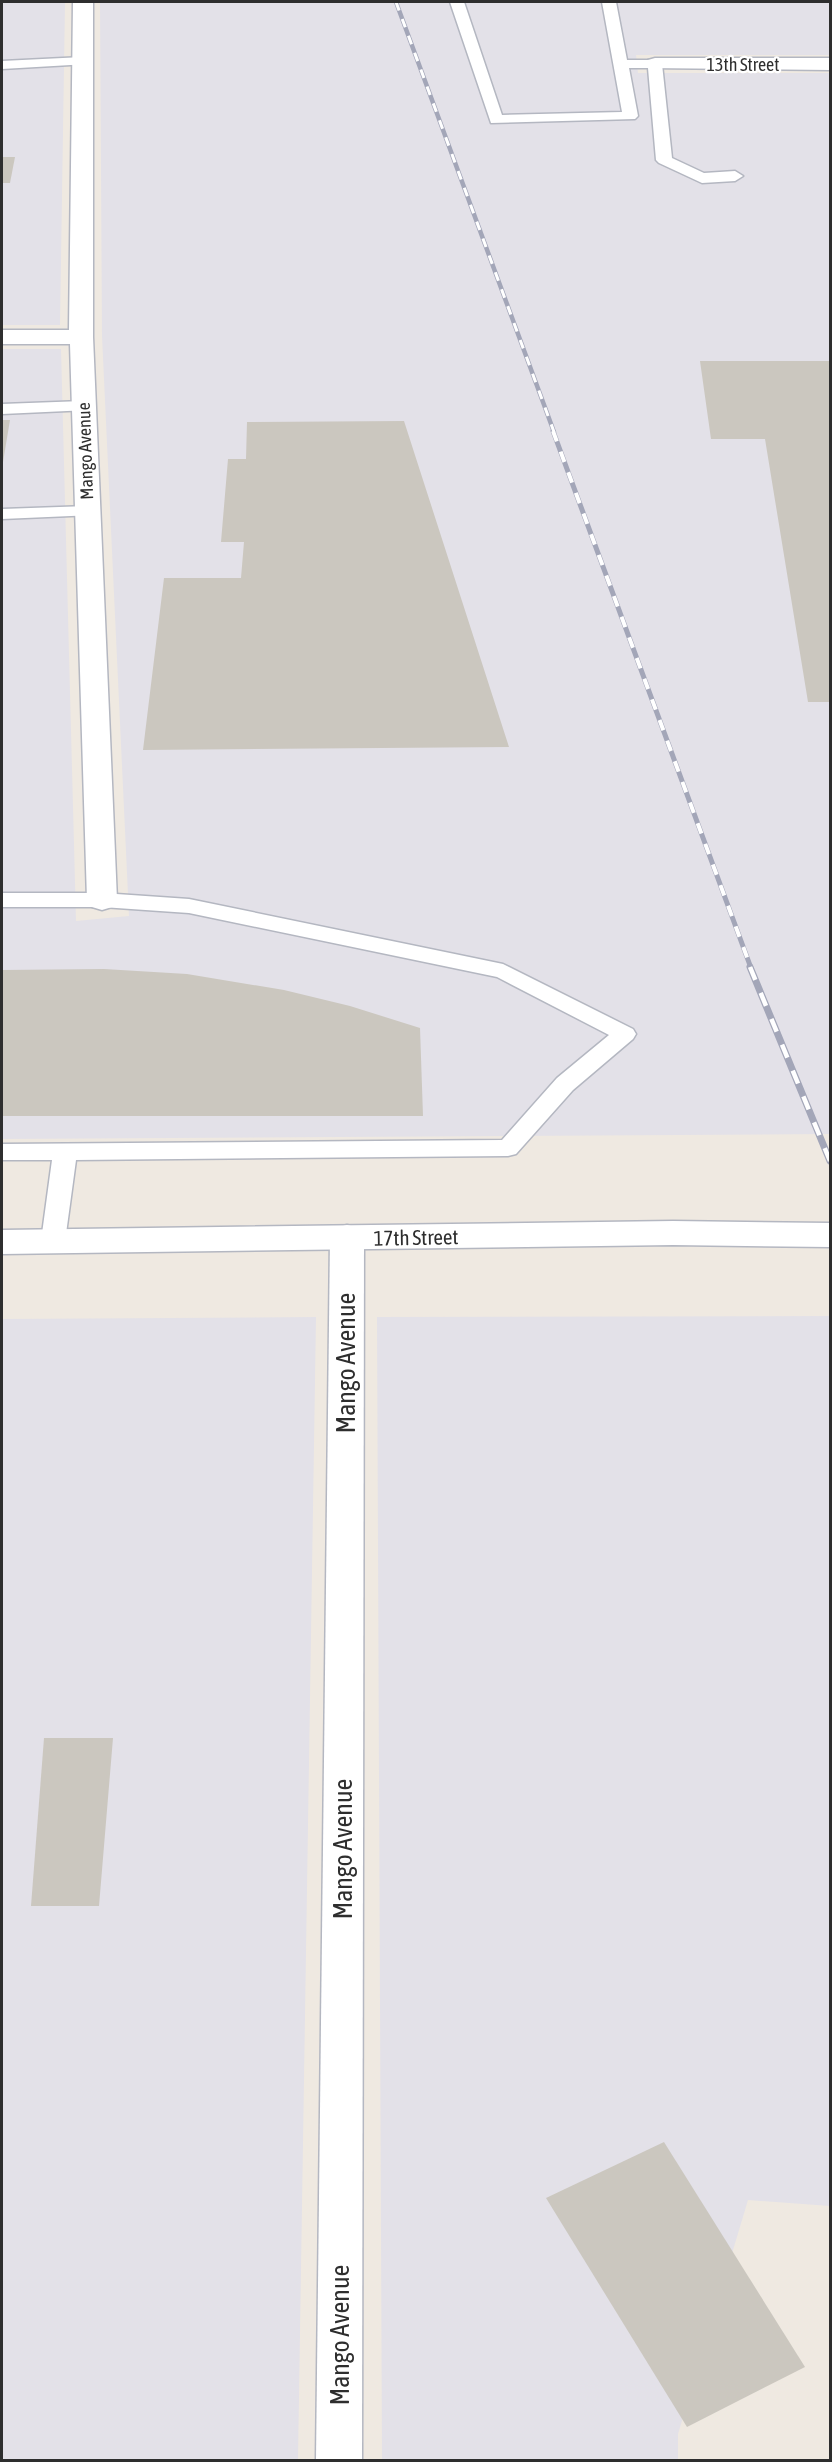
<svg xmlns="http://www.w3.org/2000/svg" width="832" height="2462" font-family="'Asap Condensed',sans-serif">
  <style>
    .industrial { fill: #e3e1e8 }
    .building { fill: #cbc7bf }
    .lines { fill: none; stroke-linecap: round; stroke-linejoin: round }
    .service-casing { stroke: #b4b7c1; stroke-width: 3 }
    .minor-casing { stroke: #b4b7c1; stroke-width: 3 }
    .secondary-casing { stroke: #b4b7c1; stroke-width: 3 }
    .service { fill: #fff; fill-rule: evenodd }
    .minor { fill: #fff; fill-rule: evenodd }
    .secondary { fill: #fff; fill-rule: evenodd }
    .rail-far2-casing { stroke: #a3a6b8; stroke-width: 4.5 }
    .rail-far1-casing { stroke: #a3a6b8; stroke-width: 5 }
    .rail-casing { stroke: #a3a6b8; stroke-width: 7 }
    .rail-far2 { stroke: #fff; stroke-width: 3; stroke-dasharray: 9; stroke-linecap: butt }
    .rail-far1 { stroke: #fff; stroke-width: 4; stroke-dasharray: 11; stroke-linecap: butt }
    .rail { stroke: #fff; stroke-width: 4.5; stroke-dasharray: 14; stroke-linecap: butt }
    .labels { text-anchor: middle; dominant-baseline: central; stroke-width: 4.5; stroke-linejoin: round; paint-order: stroke }
    .far-street-label { font-size: 18px; fill: #2e2e2e; stroke: #fff }
    .street-label { font-size: 21px; fill: #2e2e2e; stroke: #fff }
    .near-street-label { font-size: 26px; fill: #2e2e2e; stroke: #fff }
  </style>
  <rect width="100%" height="100%" fill="#efe9e1"/>
  <g class="industrial">
    <polygon points="2,2 65,2 60,325 2,325"/>
    <polygon points="100,2 830,2 830,55 636,55 638,73 830,73 830,1134 2,1139 2,349 61,349 76,921 129,916 102,336"/>
    <polygon points="830,1316 830,2206 748,2200 678,2434 678,2460 382,2460 377,1317"/>
    <polygon points="316,1317 298,2460 2,2460 2,1319"/>
  </g>
  <g class="building">
    <polygon points="2,157 15,157 10,183 2,183"/>
    <polygon points="700,361 830,361 830,702 808,702 765,439 711,439"/>
    <polygon points="2,420 10,420 3,462 2,462"/>
    <polygon points="404,421 509,747 143,750 164,578 241,578 244,542 221,542 228,459 246,459 247,422"/>
    <polygon points="104,969 187,974 284,990 350,1006 420,1028 423,1116 2,1116 2,970"/>
    <polygon points="44,1738 113,1738 99,1906 31,1906"/>
    <polygon points="664,2142 805,2367 687,2427 546,2198"/>
  </g>
  <g class="lines">
    <g class="service-casing">
      <g id="service">
        <polygon points="450,2 464,2 502,115 622,112 602,2 616,2 627,60 655,60 662,64 672,158 704,173 735,171 743,176 735,181 702,183 659,163 656,160 648,68 629,68 638,116 635,119 491,123"/>
        <polygon points="83,57 88,58 90,61 88,64 2,69 2,61"/>
        <polygon points="83,401 89,402 92,406 89,410 2,414 2,404"/>
        <polygon points="88,506 94,507 97,511 94,515 2,519 2,509"/>
        <polygon points="2,893 102,893 189,899 503,964 633,1029 636,1034 633,1039 573,1090 516,1154 508,1156 76,1160 65,1241 62,1247 53,1250 44,1247 41,1241 52,1160 2,1160 2,1144 502,1140 557,1078 609,1035 497,977 189,913 102,907 2,907"/>
      </g>
    </g>
    <g class="minor-casing">
      <g id="minor">
        <polygon points="73,2 93,2 93,337 117,900 112,907 102,910 92,907 87,900 70,344 2,344 2,330 69,330"/>
        <polygon points="655,58 830,58 830,70 648,68 645,64 648,60"/>
        <polygon points="347,1225 359,1228 364,1237 362,2460 316,2460 330,1237 335,1228"/>
      </g>
    </g>
    <g class="secondary-casing">
      <polygon id="secondary" points="673,1221 830,1223 830,1247 673,1245 2,1254 2,1230"/>
    </g>
    <use href="#service" class="service"/>
    <use href="#minor" class="minor"/>
    <use href="#secondary" class="secondary"/>
    <g class="rail-far2-casing">
      <polyline id="rail-far2" points="396,2 554,432"/>
    </g>
    <g class="rail-far1-casing">
      <polyline id="rail-far1" points="553,431 751,968"/>
    </g>
    <g class="rail-casing">
      <polyline id="rail" points="750,967 830,1161"/>
    </g>
    <use href="#rail-far2" class="rail-far2"/>
    <use href="#rail-far1" class="rail-far1"/>
    <use href="#rail" class="rail"/>
  </g>
  <g class="labels">
    <g class="far-street-label">
      <text x="743" y="64">13th Street</text>
      <text transform="translate(85 451) rotate(-92)">Mango Avenue</text>
    </g>
    <g class="street-label">
      <text transform="translate(416 1237) rotate(-1)">17th Street</text>
    </g>
    <g class="near-street-label">
      <text transform="translate(346 1363) rotate(-90)">Mango Avenue</text>
      <text transform="translate(343 1849) rotate(-90)">Mango Avenue</text>
      <text transform="translate(340 2335) rotate(-90)">Mango Avenue</text>
    </g>
  </g>
  <rect width="832" height="2462" fill="none" stroke="#2e2e2e" stroke-width="6"/>
</svg>
